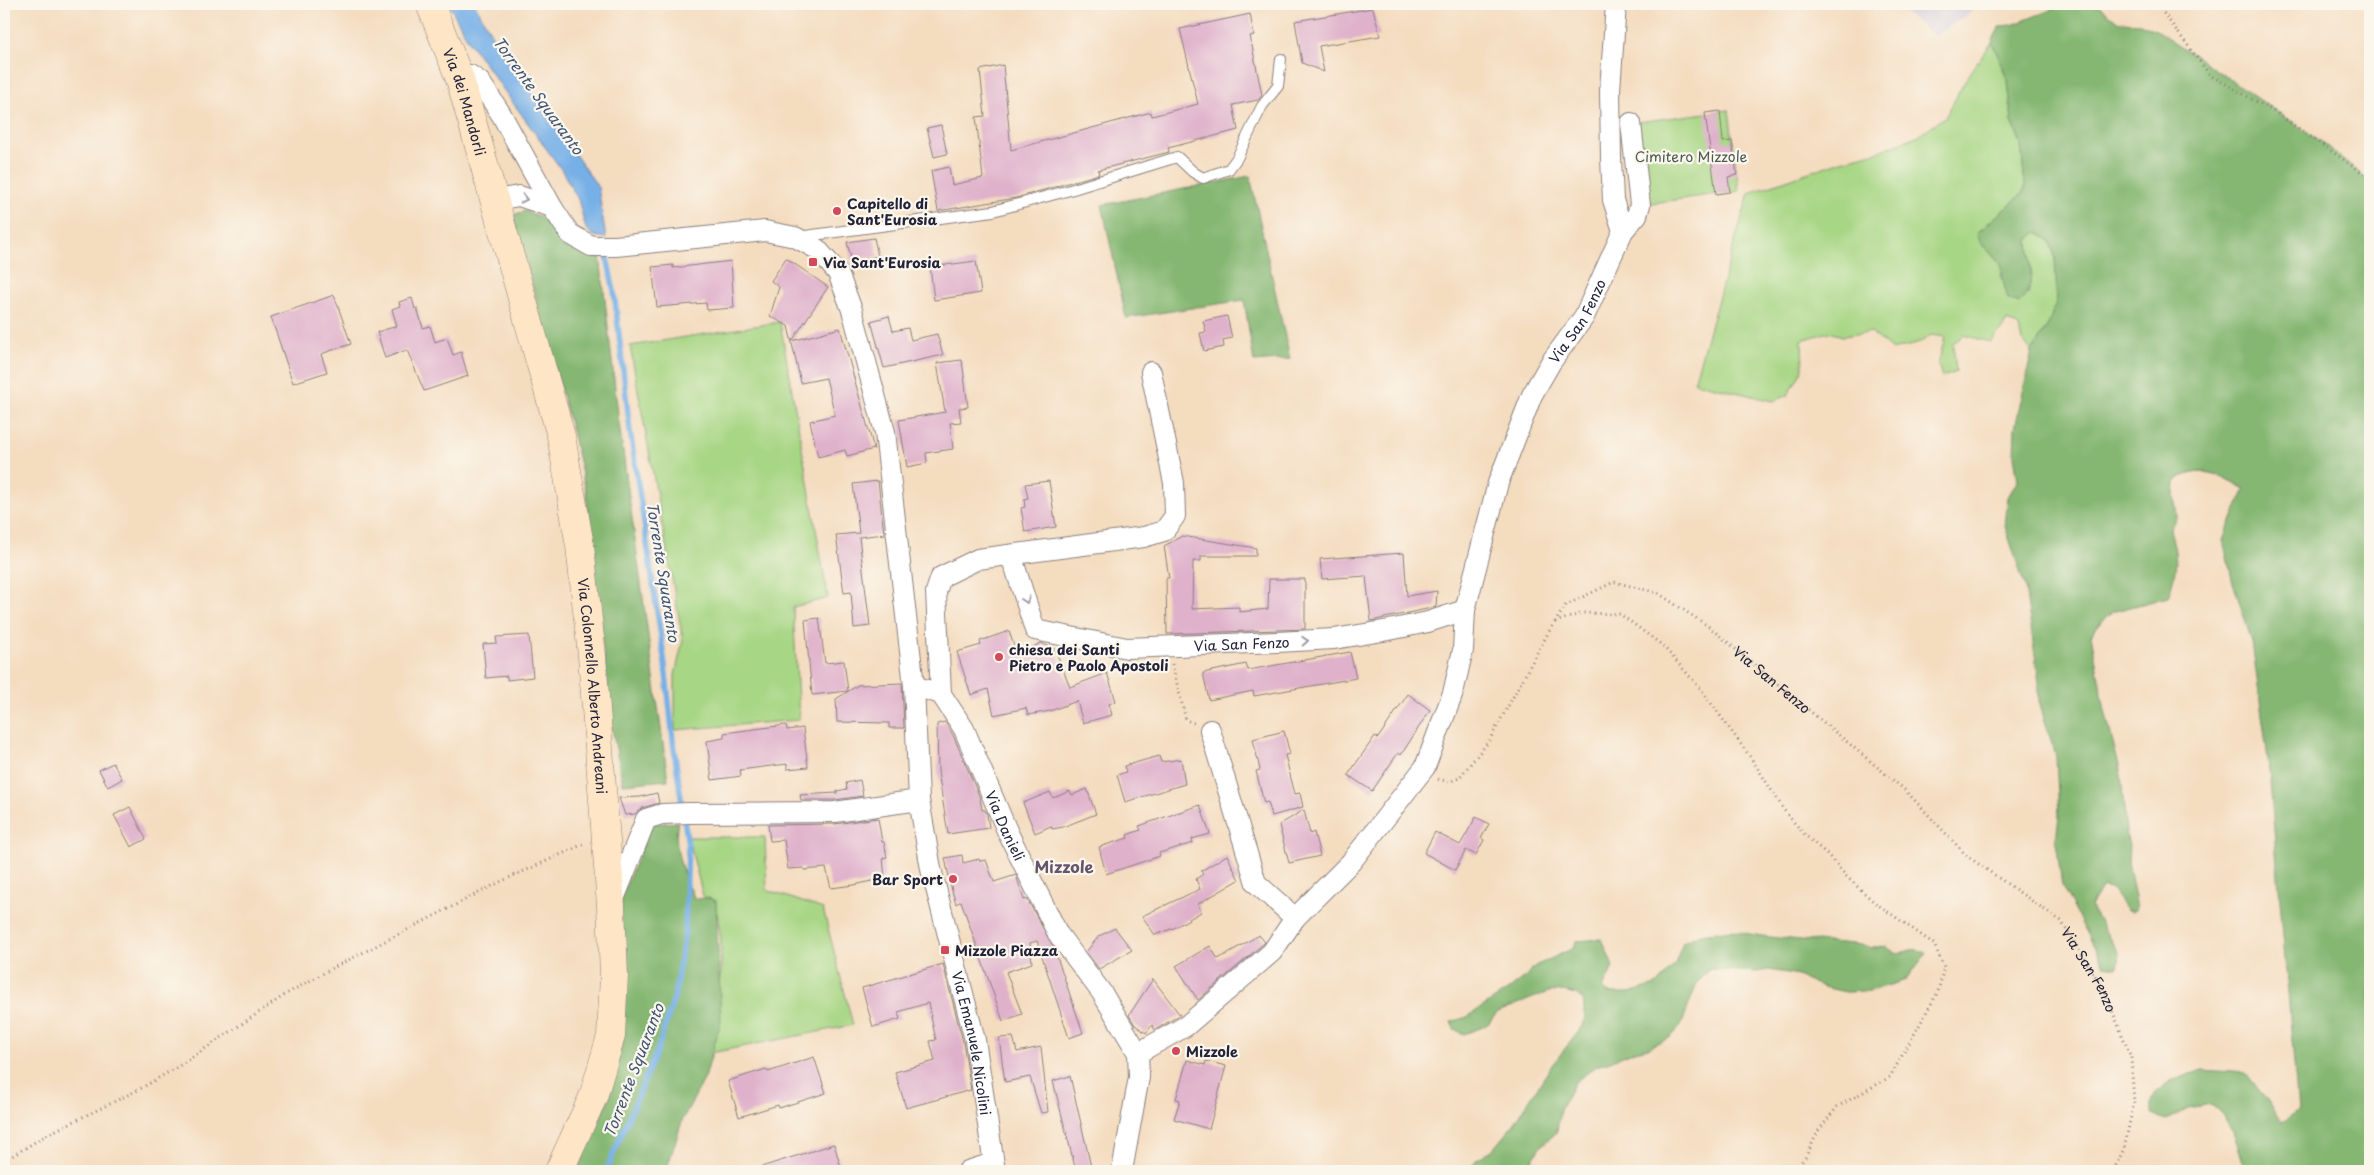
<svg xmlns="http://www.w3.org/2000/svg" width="2374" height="1175" font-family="'Playpen Sans',sans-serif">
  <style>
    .industrial { fill: #c9bfd7 }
    .green { fill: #a7d684; stroke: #647c60 }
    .forest { fill: #85b772; stroke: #546c56 }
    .water { fill: #77b0e7; stroke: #4c6991 }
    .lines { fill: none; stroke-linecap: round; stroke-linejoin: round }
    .stream { stroke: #77b0e7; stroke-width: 5.5 }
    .building { fill: #dfb1cb }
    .lane-casing { stroke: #8b7f7d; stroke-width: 12 }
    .street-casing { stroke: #8b7f7d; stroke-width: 22 }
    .secondary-casing { stroke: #8b7f7d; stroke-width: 29 }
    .path { stroke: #8b7f7d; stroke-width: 3; stroke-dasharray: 1 4; stroke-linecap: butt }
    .lane { stroke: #fff; stroke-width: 10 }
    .street { stroke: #fff; stroke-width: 20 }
    .secondary { stroke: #fde5c5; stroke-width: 28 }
    .oneway { stroke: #9c9ca7 }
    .poi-dot { fill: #d1495b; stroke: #fbf7ec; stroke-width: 2 }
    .labels { text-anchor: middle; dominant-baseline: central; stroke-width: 4.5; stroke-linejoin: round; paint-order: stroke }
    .street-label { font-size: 14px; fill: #22223b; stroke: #fbf7ec }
    .park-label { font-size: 14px; fill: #4a5851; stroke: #fbf7ec }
    .poi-label { font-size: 14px; font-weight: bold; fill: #22223b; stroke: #fbf7ec; text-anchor: start }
    .water-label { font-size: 15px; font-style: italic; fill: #405477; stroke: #fbf7ec }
    .quarter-label { font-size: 16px; font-weight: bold; fill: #64546d; stroke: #fbf7ec }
  </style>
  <rect width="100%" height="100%" fill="#fbf7ec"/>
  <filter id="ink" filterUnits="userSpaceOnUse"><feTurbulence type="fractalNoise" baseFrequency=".02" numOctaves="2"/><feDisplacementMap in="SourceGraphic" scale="10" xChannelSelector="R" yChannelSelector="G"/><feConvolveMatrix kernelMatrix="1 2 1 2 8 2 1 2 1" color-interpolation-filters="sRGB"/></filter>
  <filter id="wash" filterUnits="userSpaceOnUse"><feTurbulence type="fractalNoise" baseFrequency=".0096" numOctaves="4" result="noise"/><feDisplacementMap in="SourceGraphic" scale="20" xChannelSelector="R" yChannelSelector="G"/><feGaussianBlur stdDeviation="1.12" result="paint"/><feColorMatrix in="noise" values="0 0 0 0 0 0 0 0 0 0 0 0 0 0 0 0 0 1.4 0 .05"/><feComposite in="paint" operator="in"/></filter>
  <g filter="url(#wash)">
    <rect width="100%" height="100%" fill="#f4dcbf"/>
    <polygon class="industrial" points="1898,4 1983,4 1935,36 1898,7"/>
    <g class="green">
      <path d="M1992,42L2008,80L2012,121L2021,144L2025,187C2021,200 2000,217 1988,222L1980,241L2002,266V277L2028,295L2032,275L2028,240L2037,232L2049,240L2055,256L2057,297L2052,318L2032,351L2022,341L2019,327L2007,320L2000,332L1990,342L1963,335L1953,344L1956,372L1942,377L1938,364L1945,337L1931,335L1920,343L1892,350L1871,332L1843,336L1829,332L1802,340L1803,369L1788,395L1773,401L1694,382L1749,193L1841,161L1877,152L1919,135L1946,116L1966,79Z"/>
      <polygon points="1729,110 1739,191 1645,204 1638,122"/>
      <polygon points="780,322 828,598 793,607 799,720 675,730 675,675 683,640 630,346"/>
      <polygon points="688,837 765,837 767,890 823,909 853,1025 690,1057 709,1028 721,973 721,939 717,913 703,896"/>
    </g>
    <g class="forest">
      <path d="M2066,4H2087L2101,8L2119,22L2140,23L2160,32L2325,144L2370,182V1171H2246C2238,1148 2233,1119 2211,1105L2188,1109L2166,1120L2151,1113V1102L2155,1093L2169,1082L2202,1070L2246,1073L2283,1122L2298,1110L2268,759L2252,642L2232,579L2223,540L2245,489C2223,475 2197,463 2175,482L2174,495L2177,516L2170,529C2178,560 2178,566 2168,597L2112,612L2103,619L2091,635L2105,711L2121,774L2126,832L2129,845L2128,862L2137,908L2132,912L2126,909L2112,890L2103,887L2090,906L2119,954L2117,967L2104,965L2062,886L2056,841L2059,816L2056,756L2039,702V682L2025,587L2005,526L2008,497L2018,480L2014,456L2015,428L2032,351L2052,318L2057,297L2055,256L2049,240L2037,232L2029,239C2030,261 2037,287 2019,303L2008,299L2002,277V266L1980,241L1977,233L2023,193L2025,187L2021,144L2012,121L2008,80L1992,42L2000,26L2012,25Z"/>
      <polygon points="1250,176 1290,359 1254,362 1244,300 1126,318 1102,205"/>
      <polygon points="525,211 547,219 558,236 571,249 600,256 619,423 668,780 623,784 611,723 586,491 572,431 513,215"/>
      <path d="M678,822C672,849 684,875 695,899L708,898L716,901L721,1021L705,1078L683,1118L666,1171H577L609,1098L622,1042L619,901L652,824Z"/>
      <path d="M1731,930C1771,940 1812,940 1853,944C1868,945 1871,951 1886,946C1895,955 1900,953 1911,950C1916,949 1923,951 1927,952L1906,980L1870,991L1846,992L1823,987L1793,974L1769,970L1756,972L1710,969L1697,983L1681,1026L1671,1037L1648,1048L1635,1051L1595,1067L1575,1082L1560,1110L1557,1132L1541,1146L1525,1171H1469L1477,1159L1492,1150L1514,1124L1552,1065L1583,1026L1585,1016L1583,1000L1576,994L1563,991L1548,992L1498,1012L1486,1026L1464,1034L1454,1029L1451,1022L1467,1017L1507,991L1525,977L1535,966L1574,948L1576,941L1602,939L1613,967L1603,988L1609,993H1630L1658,984L1675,964L1683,942L1701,934Z"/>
    </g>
    <polygon class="water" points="449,4 475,4 495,41 598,187 606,238 594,236 586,229 578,199 561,169 469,42"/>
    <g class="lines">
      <polyline class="stream" points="605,248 614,291 630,430 665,664 674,749 688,846 685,931 674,998 657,1051 606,1171"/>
    </g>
    <g id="blocks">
      <g class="building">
        <polygon points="1373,8 1380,36 1319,46 1324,72 1302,63 1295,21"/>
        <polygon points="1250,14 1254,35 1250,36 1262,95 1258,100 1233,105 1238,130 1168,148 1169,152 1098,170 1099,174 1016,198 938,211 931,171 949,167 952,185 983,178 976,117 985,116 980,70 1003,65 1011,150 1151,112 1152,116 1198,104 1180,29"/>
        <polygon points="1720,111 1723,142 1732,141 1737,175 1728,177 1730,192 1716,194 1705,113"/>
        <polygon points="941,125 947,154 934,157 927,128"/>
        <polygon points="874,238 878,256 852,262 847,242"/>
        <polygon points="786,258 828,287 792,341 840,328 874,449 847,456 845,450 818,457 810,421 835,415 826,378 801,383 788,326 770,316 779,287 771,281"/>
        <polygon points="731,261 734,308 707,310 706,303 657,307 652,267 673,265 673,268"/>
        <polygon points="976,261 981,293 934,300 930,267"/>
        <polygon points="334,295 351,344 321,354 327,372 293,383 271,317"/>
        <polygon points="412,298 415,309 417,308 423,328 430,326 435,342 447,338 453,355 461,352 468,376 424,391 407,350 385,358 377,332 397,326 392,309 400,306 399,302"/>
        <polygon points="889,316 893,331 908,328 911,340 937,334 943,355 884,368 871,321"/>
        <polygon points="1227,316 1232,338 1223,340 1224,347 1204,351 1200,333 1206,332 1203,321"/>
        <polygon points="962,360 968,407 959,408 961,422 950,423 953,449 926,453 927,463 907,467 899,420 945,412 937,363"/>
        <polygon points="878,481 884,534 859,537 870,626 854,628 851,592 844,593 836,535 859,533 853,484"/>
        <polygon points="1049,481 1056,527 1025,532 1021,508 1025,507 1024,499 1028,498 1025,484"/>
        <polygon points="1182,536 1256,548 1256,556 1201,556 1201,561 1193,561 1192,609 1239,607 1239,612 1268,609 1269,579 1305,579 1305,629 1167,634 1166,578 1169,578 1164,546"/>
        <polygon points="1404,553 1407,596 1437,591 1436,607 1371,621 1366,576 1322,579 1320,559"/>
        <polygon points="819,618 825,663 844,661 848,691 812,695 805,620"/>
        <polygon points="1009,631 1017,655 1041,643 1055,649 1070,687 1107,673 1116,701 1109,704 1112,715 1083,723 1077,701 1050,711 1028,715 1026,708 994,715 988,689 971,695 957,652 981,645 980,641"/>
        <polygon points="529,635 533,677 507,680 507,676 486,678 483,644 497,643 496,637"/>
        <polygon points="1350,652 1356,678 1254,696 1253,691 1209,700 1203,673 1246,664 1248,670"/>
        <polygon points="902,683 904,728 889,728 889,723 837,722 836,699 858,685"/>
        <polygon points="1408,694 1430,710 1401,755 1398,753 1372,791 1348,775 1375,736 1378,738"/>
        <polygon points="945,722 953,735 980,798 982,810 985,810 987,814 989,828 948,834 938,771 937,724"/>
        <polygon points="786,725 787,730 803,728 808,767 787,769 787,764 740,770 741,776 712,780 707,741 724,738 724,733"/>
        <polygon points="1284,731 1290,754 1285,755 1295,794 1300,793 1303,807 1272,816 1268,802 1264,803 1256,771 1260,770 1253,739"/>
        <polygon points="1159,756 1161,762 1181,759 1185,784 1125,802 1117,775 1126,772 1124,766"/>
        <polygon points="113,763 122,779 108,787 99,770"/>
        <polygon points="860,780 863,796 834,800 801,800 800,795 837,793 837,791 847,789 846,783"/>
        <polygon points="1087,789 1096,814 1063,827 1052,829 1051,826 1035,833 1023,803 1050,792 1053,798 1070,791 1072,795"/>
        <polygon points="657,793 659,803 642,808 635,814 625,815 619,798 640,797"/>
        <polygon points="1200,805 1210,834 1192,839 1193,843 1159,853 1160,856 1106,874 1099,847 1128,838 1127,835 1141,830 1139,826"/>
        <polygon points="130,807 146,839 131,847 114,815"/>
        <polygon points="1304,810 1310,834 1314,832 1320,856 1289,863 1279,825"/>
        <polygon points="1476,817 1489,824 1481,838 1484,840 1476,855 1466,850 1455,870 1424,853 1435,832 1460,845"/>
        <polygon points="878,818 882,842 884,842 887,857 883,858 885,878 854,885 831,888 826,868 804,870 803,868 788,869 784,840 770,841 768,825 835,824"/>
        <polygon points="962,855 963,863 979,859 980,861 986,860 994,882 1016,875 1024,900 1027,899 1054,948 1083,1033 1069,1038 1037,941 1030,943 1032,963 1006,972 1022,1014 1003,1021 961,901 956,904 952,891 945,858"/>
        <polygon points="1227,855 1239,880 1198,904 1201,912 1174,928 1155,935 1142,916 1200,889 1196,879 1203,874 1201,871"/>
        <polygon points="1115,928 1132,950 1099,969 1086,952 1099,936"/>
        <polygon points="1259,935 1265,942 1263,944 1198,1000 1176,966 1210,946 1218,959"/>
        <polygon points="943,964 963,1042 971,1090 906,1108 895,1072 935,1061 930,1041 936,1040 928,1003 898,1012 900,1019 873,1027 862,988"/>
        <polygon points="1153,979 1180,1015 1155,1030 1152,1025 1146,1033 1135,1025 1129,1015"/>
        <polygon points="1013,1037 1017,1052 1041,1047 1048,1112 1041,1113 1030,1077 1005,1082 999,1038"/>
        <polygon points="814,1057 826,1093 779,1108 778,1105 739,1117 728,1081 766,1069 768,1072"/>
        <polygon points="1187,1060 1205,1065 1206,1061 1226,1066 1209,1129 1174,1119 1180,1100 1176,1099"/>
        <polygon points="1070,1076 1092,1171 1076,1171 1053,1081"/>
        <polygon points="834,1144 842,1171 758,1171 758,1168"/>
      </g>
    </g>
  </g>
  <g filter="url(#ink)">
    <use href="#blocks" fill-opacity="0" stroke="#8b7f7d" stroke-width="1"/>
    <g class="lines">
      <g class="lane-casing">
        <polyline id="lane" points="798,237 993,211 1070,190 1177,157 1193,172 1203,178 1229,169 1237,158 1262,106 1278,86 1281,59"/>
      </g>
      <g class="street-casing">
        <g id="street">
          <polyline points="1616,4 1610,90 1611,158 1613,200 1623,231"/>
          <path id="s2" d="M460,79L470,75L480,82L501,114L552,207L570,234L591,246H616L765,231L795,237L817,249L838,273L852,310L885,432L914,686L919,800L931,869L975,1040L995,1171"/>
          <polyline points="495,200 519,196 552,207"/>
          <path id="s3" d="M1009,555L1015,567L1035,630L1127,648L1277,642L1334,639L1389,630L1428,622L1465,610"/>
          <path id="s4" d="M914,686L941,694L964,729L1008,833L1058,934L1102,993L1138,1053L1139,1077L1122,1171"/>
          <polyline points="941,694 936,592 941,577 978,559 1144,537 1164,531 1175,516 1174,483 1151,372"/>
          <polyline points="1210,730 1256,883 1295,918"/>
          <polyline points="612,904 646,819 662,814 689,813 835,812 919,800"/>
          <path id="s5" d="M1138,1053L1186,1026L1272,952L1295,918L1351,862L1425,767L1453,693L1463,650L1465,610L1498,483L1532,395L1551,362L1584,317L1623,231L1637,215L1640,205L1631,123"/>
          <polyline points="968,1171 993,1163"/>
        </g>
      </g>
      <g class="secondary-casing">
        <g id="secondary">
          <path id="s6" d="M430,4L460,79L561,436L580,546L592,656L611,906L614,975L611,1036L593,1097L559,1171"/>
        </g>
      </g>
      <g class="path">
        <polyline points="2160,4 2162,11 2210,75 2273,111 2366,175 2370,186"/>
        <polyline points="1555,622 1583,613 1620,614 1662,645 1700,688 1751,758 1786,813 1805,835 1827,854 1846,876 1874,902 1934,944 1944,967 1938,992 1890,1077 1837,1107 1819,1130 1805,1158 1793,1171"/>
        <polyline points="1172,664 1186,720 1194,723"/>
        <path id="s1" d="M1438,779L1449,782L1459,778L1489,741L1548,633L1566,605L1614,582L1658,593L1708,626L1906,791L1967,856L2061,921L2104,990L2131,1057L2134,1102L2124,1149L2113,1171"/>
        <polyline points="4,1161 48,1134 138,1090 179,1066 288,993 331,969 500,882 584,844"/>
      </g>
      <use href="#lane" class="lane"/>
      <use href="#street" class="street"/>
      <use href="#secondary" class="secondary"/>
    </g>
    <defs><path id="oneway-chevron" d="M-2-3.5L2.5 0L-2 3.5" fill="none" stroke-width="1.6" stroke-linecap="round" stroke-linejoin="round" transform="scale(1.25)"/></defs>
    <g class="oneway">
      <use href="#oneway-chevron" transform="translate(524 199) rotate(13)"/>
      <use href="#oneway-chevron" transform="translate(1026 600) rotate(72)"/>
      <use href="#oneway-chevron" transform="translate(1305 641) rotate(-3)"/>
    </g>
  </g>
  <g class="poi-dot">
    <circle cx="837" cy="211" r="5"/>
    <rect x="808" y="257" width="10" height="10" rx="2.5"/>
    <circle cx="999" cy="657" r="5"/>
    <circle cx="953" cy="879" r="5"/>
    <rect x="940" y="945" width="10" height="10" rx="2.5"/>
    <circle cx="1176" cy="1051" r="5"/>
  </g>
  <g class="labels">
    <g class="street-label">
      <text stroke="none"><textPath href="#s6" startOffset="104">Via dei Mandorli</textPath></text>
      <text stroke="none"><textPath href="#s5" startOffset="885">Via San Fenzo</textPath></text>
      <text stroke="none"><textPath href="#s3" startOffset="288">Via San Fenzo</textPath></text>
      <text stroke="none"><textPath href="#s1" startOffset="468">Via San Fenzo</textPath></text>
      <text stroke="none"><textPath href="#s6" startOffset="704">Via Colonnello Alberto Andreani</textPath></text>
      <text stroke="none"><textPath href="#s4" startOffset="175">Via Danieli</textPath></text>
      <text stroke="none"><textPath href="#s1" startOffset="902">Via San Fenzo</textPath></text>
      <text stroke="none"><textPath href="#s2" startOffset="1271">Via Emanuele Nicolini</textPath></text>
    </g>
    <g class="park-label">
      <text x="1691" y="156">Cimitero Mizzole</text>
    </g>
    <g class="poi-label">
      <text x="847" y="203">Capitello di<tspan x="847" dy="16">Sant'Eurosia</tspan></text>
      <text x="823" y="262">Via Sant'Eurosia</text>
      <text x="1009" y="649">chiesa dei Santi<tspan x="1009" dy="16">Pietro e Paolo Apostoli</tspan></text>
      <text x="943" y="879" text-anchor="end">Bar Sport</text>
      <text x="955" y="950">Mizzole Piazza</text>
      <text x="1186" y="1051">Mizzole</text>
    </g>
    <g class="water-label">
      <text transform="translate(539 95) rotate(54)">Torrente Squaranto</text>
      <text transform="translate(664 572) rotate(81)">Torrente Squaranto</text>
      <text transform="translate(633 1070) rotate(-69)">Torrente Squaranto</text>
    </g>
    <g class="quarter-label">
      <text x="1064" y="866">Mizzole</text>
    </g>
  </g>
  <rect width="2374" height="1175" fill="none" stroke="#fbf7ec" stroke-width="20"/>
</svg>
